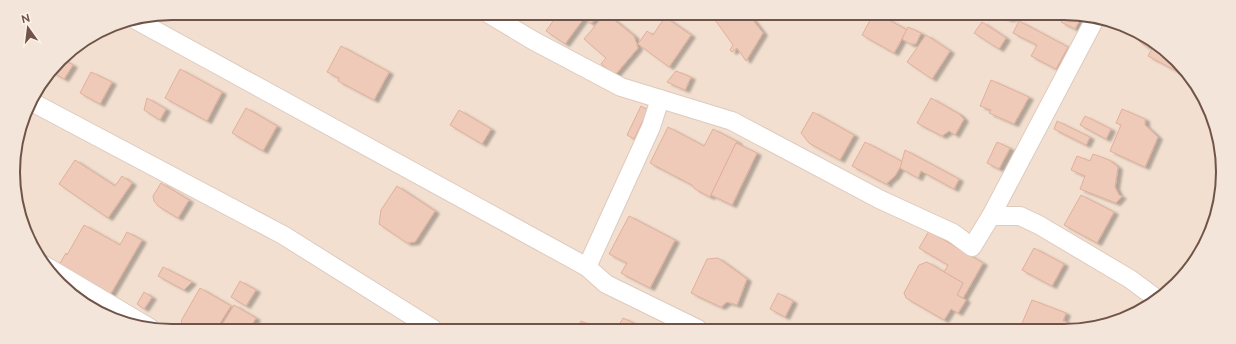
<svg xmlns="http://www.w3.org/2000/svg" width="1236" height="344" font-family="Raleway,sans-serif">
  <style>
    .residential { fill: #f2dfcf }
    .building { fill: #efcab9; stroke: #e1af9a; filter: url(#shadow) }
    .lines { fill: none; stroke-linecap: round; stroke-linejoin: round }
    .minor-casing { stroke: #decabd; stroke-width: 20 }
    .minor { stroke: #fff; stroke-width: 18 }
    .rim { fill: none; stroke: #705349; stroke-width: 2 }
  </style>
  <defs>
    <filter id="shadow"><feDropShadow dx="4.5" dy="2.5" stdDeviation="1" flood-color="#0004"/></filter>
  </defs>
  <rect width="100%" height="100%" fill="#fbeee0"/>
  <polygon class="residential" points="172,13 1095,16 1152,40 1196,83 1220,141 1220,203 1202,251 1169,291 1125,319 1085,330 141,328 84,304 46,269 18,213 13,161 29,102 67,53 111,25"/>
  <g class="building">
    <polygon points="558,14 598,14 591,24 584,18 565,44 546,31"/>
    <polygon points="605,14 607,14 634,36 638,48 615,75 601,64 606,58 584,39"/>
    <polygon points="714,15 749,15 763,33 746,61 737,48 732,52 730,50 733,45 713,17"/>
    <polygon points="873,15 880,15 907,30 894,53 862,35"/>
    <polygon points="1001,16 1022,16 1008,19"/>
    <polygon points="1064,16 1082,16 1075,29 1061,22"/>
    <polygon points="665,17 691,35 669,67 638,44 647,31 653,35"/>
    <polygon points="1019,21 1068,47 1056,69 1031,56 1037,45 1013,33"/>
    <polygon points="982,22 1006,38 999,49 974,33"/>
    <polygon points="908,27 921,33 916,44 910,44 902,39"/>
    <polygon points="1133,32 1152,40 1152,45 1145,46 1139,41 1139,35"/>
    <polygon points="926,35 950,51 932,79 907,62"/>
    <polygon points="1155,43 1190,78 1148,56"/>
    <polygon points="341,46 389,72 374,100 338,81 339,78 327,72"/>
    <polygon points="62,59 73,65 64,79 52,72"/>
    <polygon points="180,69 222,92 207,121 165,98"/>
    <polygon points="676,71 691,77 685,90 667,82"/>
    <polygon points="91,72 112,82 100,104 80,93"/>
    <polygon points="991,80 1029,97 1014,124 989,113 991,110 980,106"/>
    <polygon points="147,98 166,109 160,120 144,110"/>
    <polygon points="931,98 959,114 964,119 955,135 949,131 942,136 917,123"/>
    <polygon points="641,106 648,110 634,139 627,135"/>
    <polygon points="246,108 277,126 263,151 232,133"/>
    <polygon points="1122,109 1145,119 1145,125 1158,137 1145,167 1110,151 1121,125 1116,123"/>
    <polygon points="459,110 491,129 482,144 450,125"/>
    <polygon points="813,112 854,135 840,160 809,143 801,133"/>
    <polygon points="1085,116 1111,129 1106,139 1080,125"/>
    <polygon points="1057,121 1090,137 1086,145 1054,129"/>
    <polygon points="668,127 704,146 713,129 738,142 736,143 710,197 695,189 692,185 650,163"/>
    <polygon points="865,142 903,162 895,176 887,183 888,185 852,166"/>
    <polygon points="997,142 1010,148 999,169 987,163"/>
    <polygon points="736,143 757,153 732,205 711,195"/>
    <polygon points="905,150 959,179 954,189 921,171 918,178 900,168"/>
    <polygon points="1093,154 1109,160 1118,167 1115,187 1119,195 1122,196 1116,203 1080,189 1085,176 1071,170 1077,156 1090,161"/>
    <polygon points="75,160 115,186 122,176 132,183 108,218 59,184"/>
    <polygon points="161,183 189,200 178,218 158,206 154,201 153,196"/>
    <polygon points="397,186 435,211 415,242 407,243 379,224 381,210"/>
    <polygon points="1081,195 1114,212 1097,243 1064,225"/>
    <polygon points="629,216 675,240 650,288 621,273 627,263 609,254"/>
    <polygon points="84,225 120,245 127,232 142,240 110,295 59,265 66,253 67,255"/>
    <polygon points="929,231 983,263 963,298 957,295 963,283 944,272 948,265 919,248"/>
    <polygon points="1034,248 1064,264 1052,286 1022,270"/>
    <polygon points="718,258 747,279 737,305 727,302 721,307 691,293 707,259"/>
    <polygon points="927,262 963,283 957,295 966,300 958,313 951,309 944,320 906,298 904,293 919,265"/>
    <polygon points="163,267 192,282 184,290 158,276"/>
    <polygon points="240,281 256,290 246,306 231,297"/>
    <polygon points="200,288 231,306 217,328 178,328 182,322 181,321"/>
    <polygon points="144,292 152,297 144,309 137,304"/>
    <polygon points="778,293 793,301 785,317 770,309"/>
    <polygon points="1032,300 1066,313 1063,321 1067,322 1064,330 1024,330 1020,328"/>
    <polygon points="234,305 256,318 250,328 220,328"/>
    <polygon points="623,318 647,329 617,329"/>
    <polygon points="581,321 598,329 577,329"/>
  </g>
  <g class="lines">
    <g class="minor-casing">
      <g id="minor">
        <polyline points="489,14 534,41 621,87 732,121 879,199 953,233 972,247 991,216 1096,17"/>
        <polyline points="136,20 587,267 606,284 698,329"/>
        <polyline points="30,101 283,235 433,329"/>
        <polyline points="991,216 1020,216 1039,225 1130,279 1157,299"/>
        <polyline points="44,265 150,328"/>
        <polyline points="587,267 651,127 660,99"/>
      </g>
    </g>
    <use href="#minor" class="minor"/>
  </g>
  <path d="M0 0H1236V344H0ZM172 20H1064A152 152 0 0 1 1216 172V172A152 152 0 0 1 1064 324H172A152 152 0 0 1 20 172V172A152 152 0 0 1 172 20Z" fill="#f3e5d9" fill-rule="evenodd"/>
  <path class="rim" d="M172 20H1064A152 152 0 0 1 1216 172V172A152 152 0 0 1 1064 324H172A152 152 0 0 1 20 172V172A152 152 0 0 1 172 20Z"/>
  <g transform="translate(28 28) rotate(346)" stroke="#fef2e6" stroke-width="3" paint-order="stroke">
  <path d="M0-3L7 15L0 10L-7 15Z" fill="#705349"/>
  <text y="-6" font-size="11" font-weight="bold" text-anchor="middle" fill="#705349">N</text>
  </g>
</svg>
